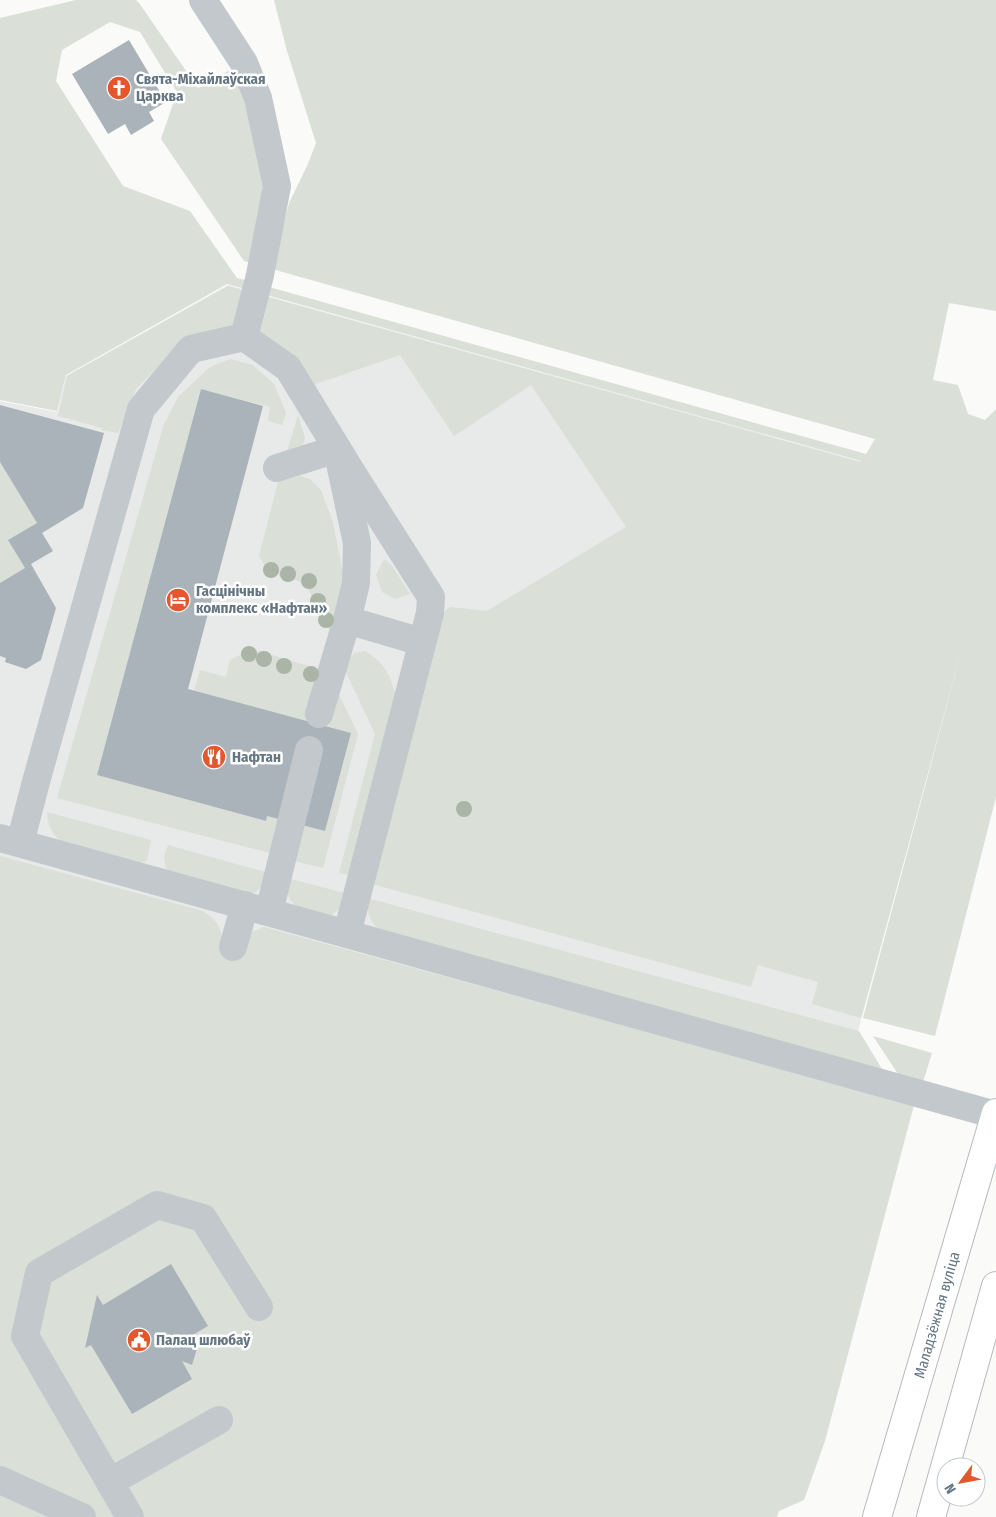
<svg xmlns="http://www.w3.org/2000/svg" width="996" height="1517" font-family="'Fira Sans Condensed',sans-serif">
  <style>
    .built { fill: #e8e9e9 }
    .green { fill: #dadfd7 }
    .building { fill: #aab3b9 }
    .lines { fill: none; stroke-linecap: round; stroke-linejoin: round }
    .major-casing { stroke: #b5babe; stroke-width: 30 }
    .minor { stroke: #c3c8cc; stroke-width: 28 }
    .major { stroke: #fff; stroke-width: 28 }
    .tree { fill: #aab4a7 }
    .labels { text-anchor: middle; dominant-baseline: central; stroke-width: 5; stroke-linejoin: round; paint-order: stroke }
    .poi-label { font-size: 15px; font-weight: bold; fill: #657683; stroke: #fff; text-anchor: start }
    .street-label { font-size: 15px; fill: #657683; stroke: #fff }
  </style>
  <rect width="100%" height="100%" fill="#fafaf8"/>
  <polygon class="built" points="228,285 996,499 996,521 850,1061 839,1112 0,883 0,401 57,412 66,376"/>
  <g class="green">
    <polygon points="76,0 136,0 139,3 198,88 235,67 268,186 255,264 244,261 161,139 177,92 140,32 110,22 62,50 56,81 123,186 190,211 237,278 866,454 875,439 272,269 289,203 307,166 316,143 287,51 274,0 996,0 996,311 949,303 933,380 958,385 968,414 985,420 996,409 996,797 935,1036 863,1018 964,641 861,1018 812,1004 818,982 758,965 751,987 372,884 444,612 450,607 487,611 626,527 531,385 454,436 400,355 310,386 282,348 178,347 136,389 118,433 102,430 102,428 58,416 67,376 228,286 860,462 861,461 227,284 66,375 57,411 0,400 0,18"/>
    <polygon points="230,359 253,365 274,384 286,413 282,425 268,421 270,407 201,389 97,775 265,821 267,816 280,819 270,853 57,798 164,424 178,397 210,367"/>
    <polygon points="298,415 305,438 302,450 285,458"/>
    <polygon points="0,462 37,523 8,540 25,568 0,583"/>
    <polygon points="300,476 310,479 321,490 333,523 343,573 345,591 333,638 305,583 270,573 259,556 278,482"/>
    <polygon points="384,559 392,566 410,594 396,599 382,592 376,575"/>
    <polygon points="252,649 322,670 306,721 194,691 200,670 226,677 230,660"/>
    <path d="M365,651C387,664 389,675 397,698L352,876L339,873L375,734L343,666L354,653Z"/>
    <polygon points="336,688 358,734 323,868 290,860 299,824 325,831 351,733 326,726"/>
    <path d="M47,812L151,840L147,860L136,866C124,863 111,859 99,856C74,849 48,843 47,812Z"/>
    <polygon points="168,845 269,873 265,883 256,892 244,896 177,878 166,869 164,857"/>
    <path d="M0,856L203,911C218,921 221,927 223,944L264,927L914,1105L825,1441L804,1500L779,1511L777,1517H0Z"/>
    <polygon points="287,878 348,894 342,907 329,917 294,905 286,892"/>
    <path d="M367,898L859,1031L882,1069L384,935C370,922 368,918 367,898Z"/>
    <polygon points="873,1036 932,1053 923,1082 898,1074"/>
  </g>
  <g class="building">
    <polygon points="129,40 166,102 149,112 154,121 131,135 125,124 108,134 72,74"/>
    <polygon points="201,389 263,406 188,689 351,733 325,831 267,816 266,821 97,775"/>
    <polygon points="0,405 104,433 83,508 42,533 53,551 31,564 56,608 41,660 26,669 5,662 6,658 0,656 0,583 25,568 8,540 37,523 0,462"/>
    <polygon points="171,1264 208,1326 186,1339 199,1342 192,1365 182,1361 192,1379 132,1414 91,1345 85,1348 97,1295 103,1305"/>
  </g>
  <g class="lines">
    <g class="major-casing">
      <g id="major">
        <polyline points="877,1517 996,1113"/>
        <polyline points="931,1517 996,1286"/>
      </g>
    </g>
    <g class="minor">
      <polyline points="203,0 244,63 258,98 277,186 260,275 244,337"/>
      <polyline points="277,468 337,449 357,543 356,583 347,620 319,714"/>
      <polyline points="347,620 422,642"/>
      <polyline points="0,838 347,934"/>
      <polyline points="20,843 37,778 141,409 191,349 244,337 288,368 351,471 431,597 430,613 347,934 996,1115"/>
      <polyline points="269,912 309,750"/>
      <polyline points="233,947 245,905"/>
      <polyline points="0,1480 82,1517"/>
      <polyline points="110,1482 219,1420"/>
      <polyline points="130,1517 25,1336 39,1273 157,1205 203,1218 259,1307"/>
    </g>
    <use href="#major" class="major"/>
  </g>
  <g class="tree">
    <circle cx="271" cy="570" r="8"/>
    <circle cx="288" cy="574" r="8"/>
    <circle cx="309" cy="581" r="8"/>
    <circle cx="318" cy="601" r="8"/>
    <circle cx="326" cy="620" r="8"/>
    <circle cx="249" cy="654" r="8"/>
    <circle cx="264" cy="659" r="8"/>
    <circle cx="284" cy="666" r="8"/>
    <circle cx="311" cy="674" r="8"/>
    <circle cx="464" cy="809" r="8"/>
  </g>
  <defs>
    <g id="church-disc" transform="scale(1.25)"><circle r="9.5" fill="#e4572e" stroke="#fff"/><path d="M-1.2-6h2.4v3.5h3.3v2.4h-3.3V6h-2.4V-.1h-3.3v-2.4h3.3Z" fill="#fff"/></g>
    <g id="hotel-disc" transform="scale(1.25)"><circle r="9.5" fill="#e4572e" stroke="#fff"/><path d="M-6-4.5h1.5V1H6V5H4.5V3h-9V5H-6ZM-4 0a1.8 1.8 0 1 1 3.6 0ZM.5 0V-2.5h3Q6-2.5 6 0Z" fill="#fff"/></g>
    <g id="restaurant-disc" transform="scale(1.25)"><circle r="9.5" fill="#e4572e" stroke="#fff"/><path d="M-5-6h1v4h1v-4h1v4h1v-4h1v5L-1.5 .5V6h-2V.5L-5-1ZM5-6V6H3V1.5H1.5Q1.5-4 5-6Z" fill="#fff"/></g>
    <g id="civic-disc" transform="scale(1.25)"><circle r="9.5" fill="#e4572e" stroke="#fff"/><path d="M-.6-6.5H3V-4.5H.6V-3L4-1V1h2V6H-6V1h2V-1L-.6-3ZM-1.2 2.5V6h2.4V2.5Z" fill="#fff"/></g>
  </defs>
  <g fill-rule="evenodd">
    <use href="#church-disc" x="119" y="88"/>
    <use href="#hotel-disc" x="178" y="600"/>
    <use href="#restaurant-disc" x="214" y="757"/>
    <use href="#civic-disc" x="139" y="1340"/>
  </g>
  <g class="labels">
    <g class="poi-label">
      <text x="136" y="79">Свята-Міхайлаўская<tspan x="136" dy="17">Царква</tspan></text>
      <text x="196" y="591">Гасцінічны<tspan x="196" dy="17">комплекс «Нафтан»</tspan></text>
      <text x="232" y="757">Нафтан</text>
      <text x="156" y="1340">Палац шлюбаў</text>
    </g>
    <g class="street-label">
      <text transform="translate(937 1315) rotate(-74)">Маладзёжная вуліца</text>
    </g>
  </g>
  <g transform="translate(961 1482) rotate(238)"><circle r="24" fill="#ffffff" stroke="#c1c8cd"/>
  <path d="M0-4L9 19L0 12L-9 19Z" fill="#e4572e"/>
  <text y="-8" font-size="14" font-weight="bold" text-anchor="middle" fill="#657683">N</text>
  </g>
</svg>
